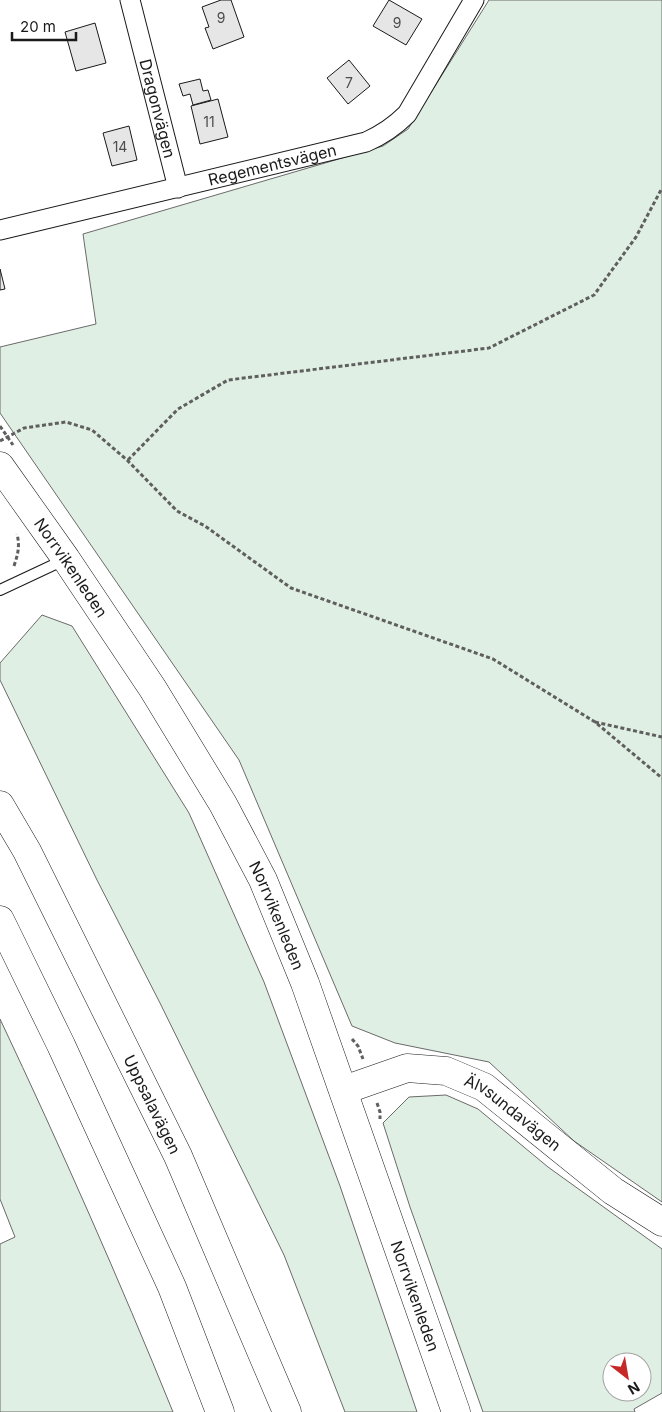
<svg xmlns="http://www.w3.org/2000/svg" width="662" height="1412" font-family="Inter,sans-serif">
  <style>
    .green { fill: #e0efe3; stroke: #6a6a6a; fill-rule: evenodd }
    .building { fill: #e6e6e6; stroke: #1a1a1a }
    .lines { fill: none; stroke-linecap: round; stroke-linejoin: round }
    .lane-casing { stroke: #1a1a1a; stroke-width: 12 }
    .street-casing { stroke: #1a1a1a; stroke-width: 21 }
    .secondary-casing { stroke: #1a1a1a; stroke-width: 29 }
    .highway-casing { stroke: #1a1a1a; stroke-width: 29 }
    .path { stroke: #5f5f5f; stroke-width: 3; stroke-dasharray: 4 2.5; stroke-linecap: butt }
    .lane { stroke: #fff; stroke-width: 10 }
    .street { stroke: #fff; stroke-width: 19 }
    .secondary { stroke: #fff; stroke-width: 28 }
    .highway { stroke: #fff; stroke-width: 28 }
    .labels { text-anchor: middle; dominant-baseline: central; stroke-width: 4; stroke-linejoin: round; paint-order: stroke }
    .number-label { font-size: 14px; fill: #4d4d4d }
    .street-label { font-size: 16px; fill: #1a1a1a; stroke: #fff }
  </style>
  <rect width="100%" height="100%" fill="#fff"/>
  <g class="green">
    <polygon points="489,0 662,0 662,1202 574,1141 489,1062 395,1043 352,1026 239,760 0,413 0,347 96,324 83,234 383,146 408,129"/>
    <polygon points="42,615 72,626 189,813 264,982 340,1186 417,1412 345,1412 284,1255 160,1003 97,880 0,680 0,663"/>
    <path d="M0,1019C61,1148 119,1279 173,1412H0V1244L15,1237L0,1199Z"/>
    <path d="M446,1095L478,1109L548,1167L662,1249V1393L634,1409L635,1412H483L410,1207L383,1123L409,1097ZM612,1362H642V1392H612Z"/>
  </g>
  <g class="building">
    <polygon points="221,0 231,0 244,37 213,49 205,28 209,27 202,7"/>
    <polygon points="389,0 422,19 406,45 373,26"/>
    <polygon points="95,23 106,63 76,71 65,32"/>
    <polygon points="349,60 370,86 348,104 327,78"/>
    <polygon points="200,79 203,91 208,90 211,100 193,105 190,94 183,96 179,84"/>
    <polygon points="218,99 228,137 200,144 191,106"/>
    <polygon points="129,126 137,160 112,166 103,133"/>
    <polygon points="0,269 5,289 0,290"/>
  </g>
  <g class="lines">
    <g class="lane-casing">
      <polyline id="lane" points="0,590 64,560"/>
    </g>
    <g class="street-casing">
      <g id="street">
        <path id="s1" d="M130,0L178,188"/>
        <path id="s2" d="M0,230L366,142C382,135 394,127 407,114L474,0"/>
      </g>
    </g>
    <g class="secondary-casing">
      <g id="secondary">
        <path id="s3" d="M0,466L66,559L153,689L223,804L263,880L305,983L456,1412"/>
        <path id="s4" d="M344,1090L407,1068L446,1071L484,1087L613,1191L662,1222"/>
      </g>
    </g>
    <g class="highway-casing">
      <g id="highway">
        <path id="s5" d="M0,805L27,851L178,1156L287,1412"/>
        <polyline points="0,920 61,1045 172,1287 220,1412"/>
      </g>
    </g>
    <g class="path">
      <polyline points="0,426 13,445"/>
      <polyline points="0,441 24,428 66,422 92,430 127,460 177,511 205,526 291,588 493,659 595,722 662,778"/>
      <polyline points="128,460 178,409 228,380 489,348 594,295 636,237 662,188"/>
      <path d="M14,566C18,554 20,546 17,534"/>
      <polyline points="595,722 662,737"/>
      <polyline points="352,1039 358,1046 363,1059"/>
      <polyline points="377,1103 380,1112 380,1119"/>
    </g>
    <use href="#lane" class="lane"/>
    <use href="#street" class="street"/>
    <use href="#secondary" class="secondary"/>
    <use href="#highway" class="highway"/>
  </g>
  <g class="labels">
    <g class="number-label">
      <text x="221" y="17">9</text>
      <text x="397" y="22">9</text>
      <text x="349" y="82">7</text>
      <text x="209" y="121">11</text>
      <text x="120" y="146">14</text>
    </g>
    <g class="street-label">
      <text stroke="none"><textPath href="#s1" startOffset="112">Dragonvägen</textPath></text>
      <text stroke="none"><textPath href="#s2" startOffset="280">Regementsvägen</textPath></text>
      <text stroke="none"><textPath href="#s3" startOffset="124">Norrvikenleden</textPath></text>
      <text stroke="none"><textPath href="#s3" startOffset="529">Norrvikenleden</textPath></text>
      <text stroke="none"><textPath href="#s5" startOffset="336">Uppsalavägen</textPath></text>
      <text stroke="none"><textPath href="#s4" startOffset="185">Älvsundavägen</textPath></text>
      <text stroke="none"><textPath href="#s3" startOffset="934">Norrvikenleden</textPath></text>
    </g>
  </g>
  <g transform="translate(627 1377) rotate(149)"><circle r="24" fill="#ffffff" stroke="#a3a3a3"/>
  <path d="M0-4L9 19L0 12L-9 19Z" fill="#c62828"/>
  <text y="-8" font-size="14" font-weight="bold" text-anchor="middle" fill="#1a1a1a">N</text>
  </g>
  <path d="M12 32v8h64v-8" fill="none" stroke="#1a1a1a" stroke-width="2.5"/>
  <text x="20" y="32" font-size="15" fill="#1a1a1a" stroke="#ffffff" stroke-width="4" paint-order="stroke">20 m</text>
</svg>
